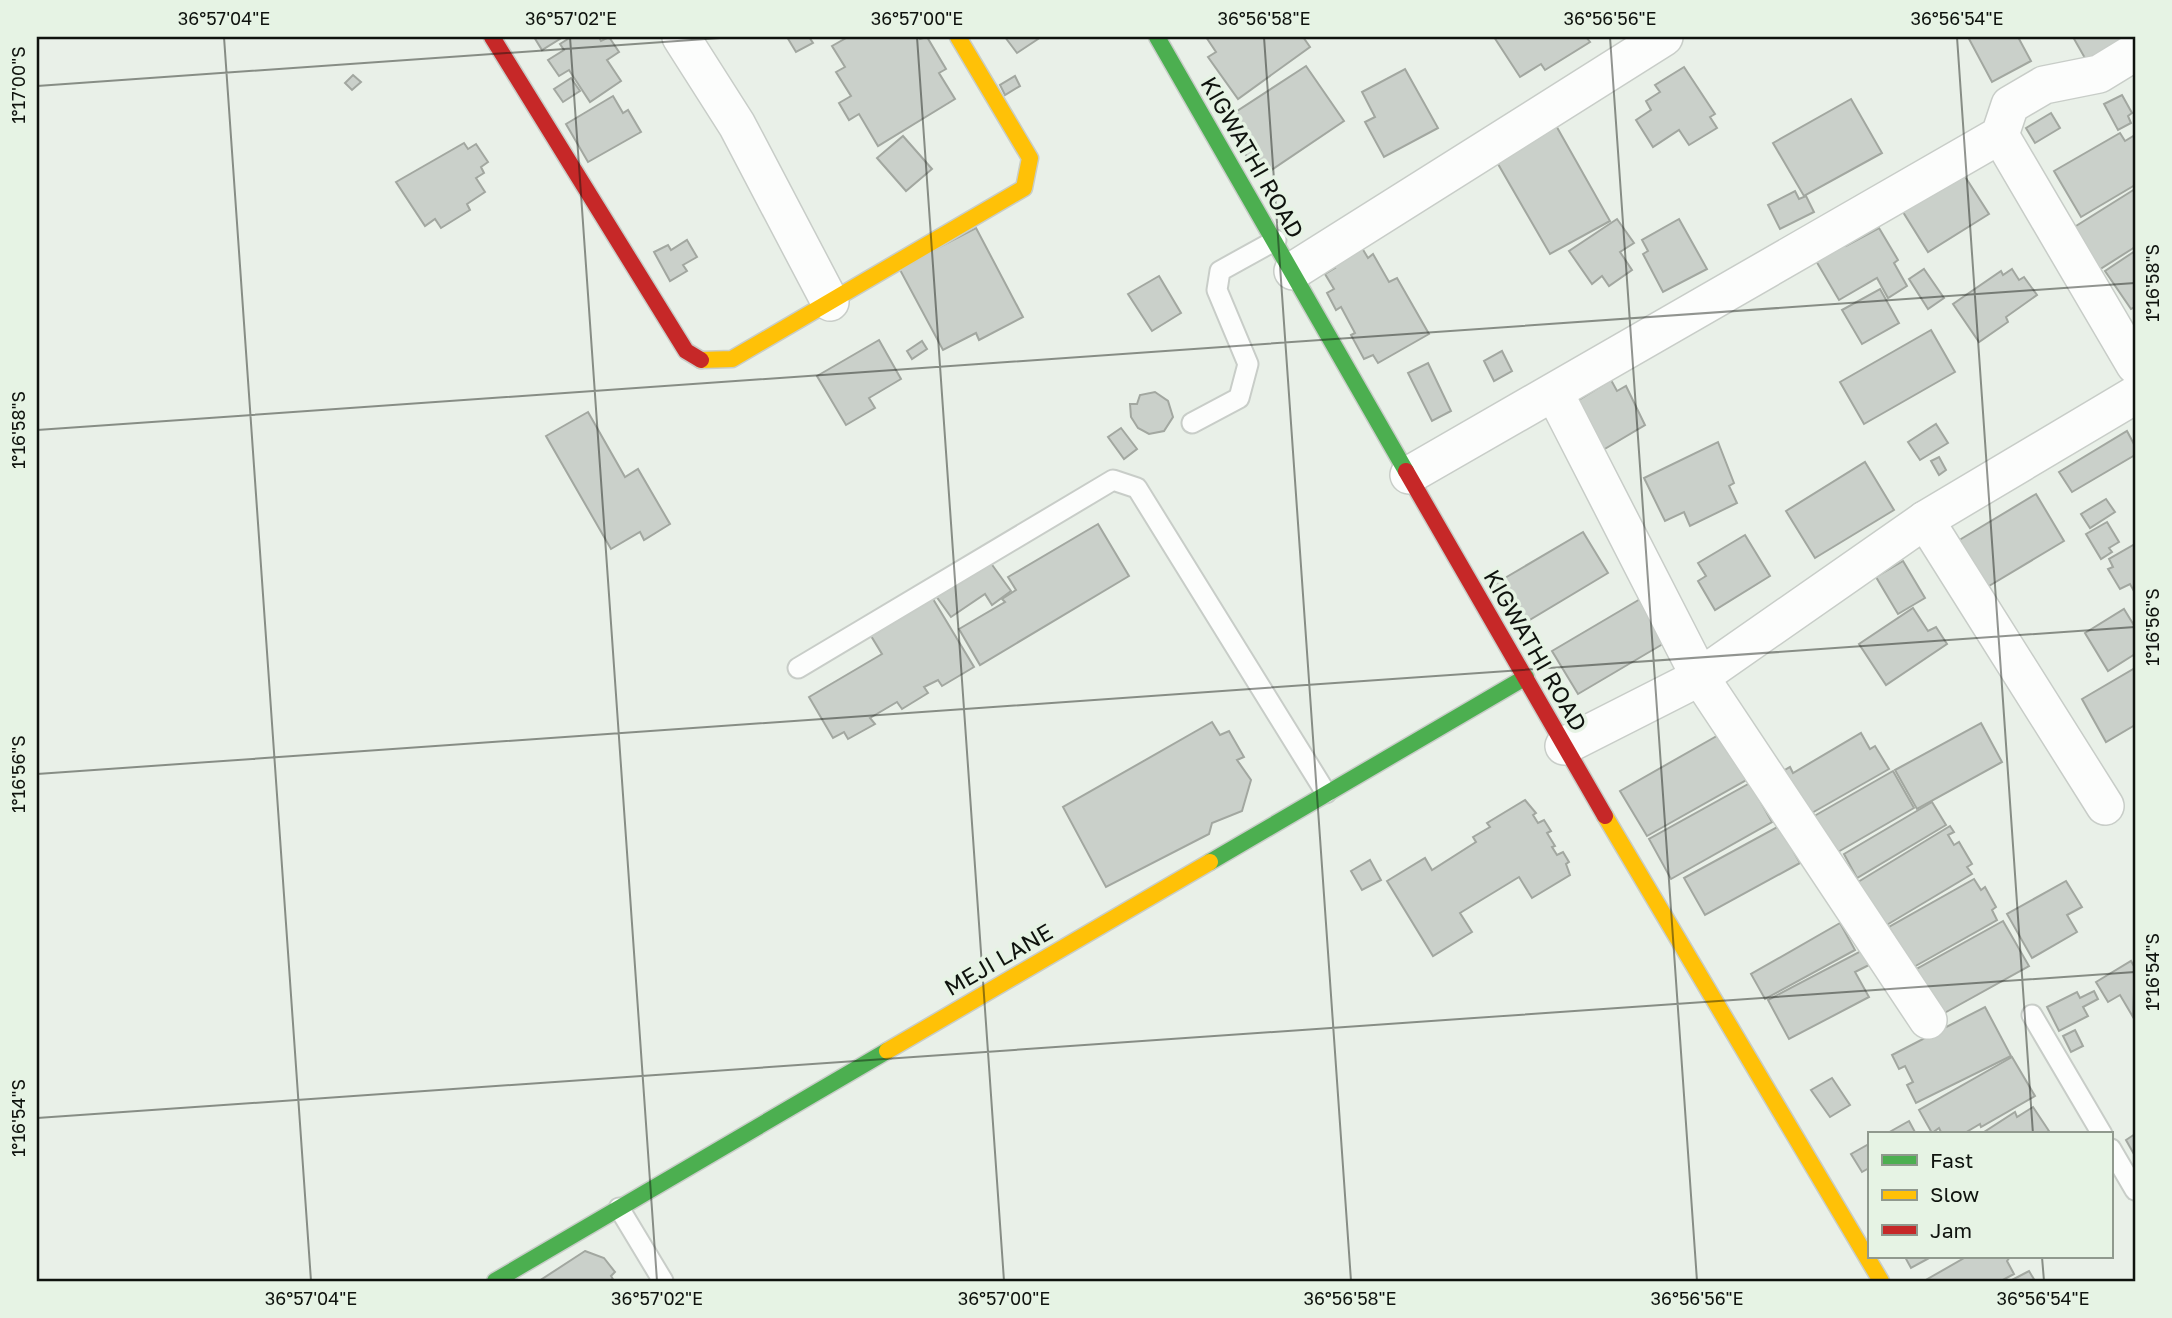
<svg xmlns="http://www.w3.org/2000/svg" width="2172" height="1318" font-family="'Golos Text',sans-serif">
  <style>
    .building { fill: #cad0ca; stroke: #a2a7a0; stroke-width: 2 }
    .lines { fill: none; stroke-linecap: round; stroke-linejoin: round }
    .lane-casing { stroke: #c8cdc8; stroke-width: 23 }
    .street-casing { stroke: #c8cdc8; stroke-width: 40 }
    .fast-casing { stroke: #c8cdc8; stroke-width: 19 }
    .slow-casing { stroke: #c8cdc8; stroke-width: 19 }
    .jam-casing { stroke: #c8cdc8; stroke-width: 19 }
    .lane { stroke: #fcfdfc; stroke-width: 19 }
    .street { stroke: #fcfdfc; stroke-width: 37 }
    .fast { stroke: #4caf50; stroke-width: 16 }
    .slow { stroke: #ffc107; stroke-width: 16 }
    .jam { stroke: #c62828; stroke-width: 16 }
    .ticks { fill: none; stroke: #0f130e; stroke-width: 2; stroke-opacity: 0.45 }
    .labels { text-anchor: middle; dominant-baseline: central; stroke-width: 7; stroke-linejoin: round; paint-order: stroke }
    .street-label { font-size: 23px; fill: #0f130e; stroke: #e6f3e4 }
    .neatline { fill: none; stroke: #0f130e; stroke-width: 2.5 }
    .ticks-label { font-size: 18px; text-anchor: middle; fill: #0f130e }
  </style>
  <rect width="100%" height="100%" fill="#e9f0e8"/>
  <g class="building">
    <polygon points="534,37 563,37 542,50"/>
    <polygon points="571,37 599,37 601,41 609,37 619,52 607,60 621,81 590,102 569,70 559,76 548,60 564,50 560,44"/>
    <polygon points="787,37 809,37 813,43 796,52"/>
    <polygon points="848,37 919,37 920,39 927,37 946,69 939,73 955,99 878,146 859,114 849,120 839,103 851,96 836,72 845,67 832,46"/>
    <polygon points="1005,37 1041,37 1017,53"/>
    <polygon points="1206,37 1303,37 1310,47 1238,99 1208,57 1216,52"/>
    <polygon points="1494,37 1586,37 1590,42 1545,70 1541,64 1520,77"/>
    <polygon points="1968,37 2018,37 2031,61 1992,82"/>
    <polygon points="2073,37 2123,37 2120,39 2125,49 2090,67"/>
    <polygon points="1306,66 1344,121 1267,173 1259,161 1253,165 1228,129 1237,123 1231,115"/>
    <polygon points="1684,67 1715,114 1710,117 1717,128 1689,145 1679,130 1653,147 1636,120 1651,110 1646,101 1660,92 1655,85"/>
    <polygon points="1405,69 1438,128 1384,157 1365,122 1375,117 1362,92"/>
    <polygon points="353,75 361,82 352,90 345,83"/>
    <polygon points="1015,76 1020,86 1005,95 1000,85"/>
    <polygon points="571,78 580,91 563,102 554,89"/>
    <polygon points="2122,95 2132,113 2128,116 2131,123 2118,130 2104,104"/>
    <polygon points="613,96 623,113 628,110 641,132 588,162 566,124"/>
    <polygon points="1851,99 1882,153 1804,196 1773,143"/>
    <polygon points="2051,113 2060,128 2035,143 2026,128"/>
    <polygon points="1554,122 1610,221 1550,254 1494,157"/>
    <polygon points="2120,133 2125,141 2135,135 2135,185 2081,217 2054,171"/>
    <polygon points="903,136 932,169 906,191 877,158"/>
    <polygon points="464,143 468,149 476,144 488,162 481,167 484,173 476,178 485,192 467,204 470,210 441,228 435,219 425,226 396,182"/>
    <polygon points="1964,175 1989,214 1928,252 1903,212"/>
    <polygon points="2135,189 2135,247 2094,273 2068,231"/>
    <polygon points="1795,191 1799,199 1806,196 1814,212 1780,229 1768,205"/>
    <polygon points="1617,219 1634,243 1620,252 1632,270 1609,286 1602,276 1592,284 1569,251"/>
    <polygon points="1679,219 1707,269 1663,292 1643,254 1648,251 1642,240"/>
    <polygon points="976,228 1023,317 979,340 976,333 943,350 899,268"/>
    <polygon points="1879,228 1898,260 1894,263 1907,286 1888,298 1877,278 1839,300 1812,254 1841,238 1846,246"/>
    <polygon points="687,240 697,257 683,265 687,271 670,281 654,252 668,245 671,250"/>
    <polygon points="1362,248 1368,258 1373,254 1389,282 1397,278 1429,334 1378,363 1373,355 1364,359 1351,335 1355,333 1341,307 1336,310 1327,293 1334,289 1325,274 1335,268 1329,259"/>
    <polygon points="2135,251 2135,307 2131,309 2105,271"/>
    <polygon points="1924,269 1944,298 1928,309 1909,279"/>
    <polygon points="2012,269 2019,280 2024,277 2037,295 2006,317 2008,322 1979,342 1953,304 2001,271 2003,275"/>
    <polygon points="1159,276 1181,313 1152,331 1128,294"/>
    <polygon points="1880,289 1899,323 1862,344 1842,310"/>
    <polygon points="1931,330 1955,372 1864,424 1840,382"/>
    <polygon points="879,340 901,379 869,398 875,408 846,425 817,376"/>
    <polygon points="922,341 927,349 912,359 907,351"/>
    <polygon points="1502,351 1512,371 1494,381 1484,361"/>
    <polygon points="1428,363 1451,411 1432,421 1408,373"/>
    <polygon points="1611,380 1617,391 1626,386 1645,425 1603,450 1574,403"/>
    <polygon points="1155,392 1168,401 1173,417 1164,431 1149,434 1138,428 1131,417 1130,404 1137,404 1140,395"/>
    <polygon points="588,412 625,477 638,469 670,524 644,540 640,532 611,549 546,436"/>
    <polygon points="1936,424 1948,443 1920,460 1908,442"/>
    <polygon points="1121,428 1137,449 1124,459 1108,437"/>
    <polygon points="2127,431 2135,446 2135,455 2072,492 2059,472"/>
    <polygon points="1718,442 1734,483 1729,486 1737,503 1690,526 1684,512 1665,521 1644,478"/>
    <polygon points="1939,457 1946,470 1939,475 1931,461"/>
    <polygon points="1865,462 1894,510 1815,558 1786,511"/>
    <polygon points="2036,494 2064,541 1984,589 1956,542"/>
    <polygon points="2106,499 2115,512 2090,528 2081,514"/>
    <polygon points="2107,522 2119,542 2109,548 2112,552 2101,559 2086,534"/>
    <polygon points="1098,524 1129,576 980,665 959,629 1005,602 1002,599 1016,590 1008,577"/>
    <polygon points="1583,532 1608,573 1518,627 1493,585"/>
    <polygon points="1745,535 1770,576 1715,610 1698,581 1706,576 1698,563"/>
    <polygon points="2135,544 2135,593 2130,584 2120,589 2108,569 2113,567 2109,559"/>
    <polygon points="1903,561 1925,598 1898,614 1876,577"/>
    <polygon points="990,562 1011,591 992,605 985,594 951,617 936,596"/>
    <polygon points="930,594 974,667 942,686 938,680 924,687 928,693 902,709 897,702 870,718 875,724 848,739 844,732 833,738 809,697 882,654 868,631"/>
    <polygon points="1647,595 1673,638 1578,694 1552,651"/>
    <polygon points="1913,608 1928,631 1936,627 1947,644 1886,685 1859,644"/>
    <polygon points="2124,609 2135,627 2135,654 2108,671 2085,633"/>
    <polygon points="2135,668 2135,725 2106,742 2082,699"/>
    <polygon points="1212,722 1220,735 1229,731 1244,757 1237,760 1251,780 1242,811 1212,823 1209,834 1106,887 1063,807"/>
    <polygon points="1981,723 2002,762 1917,809 1895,770"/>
    <polygon points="1722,733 1748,779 1647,836 1620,791"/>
    <polygon points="1861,733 1870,749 1875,746 1889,769 1796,822 1771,778 1790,767 1793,773"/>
    <polygon points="1893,771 1914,808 1831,856 1809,819"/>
    <polygon points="1750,783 1772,822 1671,879 1649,839"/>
    <polygon points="1525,800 1536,813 1533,815 1538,823 1544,820 1551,831 1547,833 1555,846 1552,847 1557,855 1563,852 1569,862 1566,864 1570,875 1532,898 1519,877 1460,913 1472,932 1433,956 1387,881 1425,858 1432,870 1476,842 1473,837 1490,827 1487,823"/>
    <polygon points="1932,802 1946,825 1857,878 1844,854"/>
    <polygon points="1779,826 1800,863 1705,915 1684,878"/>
    <polygon points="1950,826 1954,832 1948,835 1954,845 1959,842 1972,864 1967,867 1972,874 1885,926 1858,882"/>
    <polygon points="1370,860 1381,880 1362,890 1351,871"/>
    <polygon points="1974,879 1981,890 1985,887 1996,907 1992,910 1997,920 1912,968 1889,927"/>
    <polygon points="2066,881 2082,907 2067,915 2077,932 2032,958 2007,914"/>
    <polygon points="2003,921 2029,966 1939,1016 1913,971"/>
    <polygon points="1840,923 1855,950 1765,999 1751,974"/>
    <polygon points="1861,951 1869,965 1855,972 1869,997 1789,1039 1768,1000"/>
    <polygon points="2131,961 2135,968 2133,1017 2120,995 2108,1002 2096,982"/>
    <polygon points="2094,991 2098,999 2083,1007 2088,1016 2059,1031 2047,1007 2077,992 2080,998"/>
    <polygon points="1985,1007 2011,1056 1916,1103 1907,1085 1913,1082 1905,1066 1899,1069 1892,1055"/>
    <polygon points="2075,1030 2083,1046 2071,1052 2063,1036"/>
    <polygon points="2012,1057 2035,1096 1981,1127 1980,1124 1963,1134 1942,1134 1939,1128 1932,1133 1919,1110"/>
    <polygon points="1832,1078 1850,1105 1830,1117 1811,1090"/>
    <polygon points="2033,1107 2049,1131 2043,1134 1981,1134 2015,1112 2017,1117"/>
    <polygon points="1909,1121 1916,1134 1886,1134"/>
    <polygon points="2135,1134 2135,1156 2126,1140"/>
    <polygon points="1869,1144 1869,1168 1862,1172 1851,1154"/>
    <polygon points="585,1251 604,1258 615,1272 611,1276 614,1281 539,1281"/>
    <polygon points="1905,1257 1931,1257 1911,1268"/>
    <polygon points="1966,1257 2010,1257 2007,1261 2014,1274 2001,1281 1924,1281"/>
    <polygon points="2029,1271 2035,1281 2010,1281"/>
  </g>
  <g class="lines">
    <g class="lane-casing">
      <g id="lane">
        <polyline points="1192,423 1239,398 1248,364 1217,290 1220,271 1276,240"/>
        <polyline points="798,668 1113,480 1137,488 1326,793"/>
        <polyline points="2032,1015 2102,1134"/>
        <polyline points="2111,1149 2135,1190"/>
        <polyline points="619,1208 663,1281"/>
      </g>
    </g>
    <g class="street-casing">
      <g id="street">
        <polyline points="681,37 737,125 830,302"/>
        <polyline points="2000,135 2135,365"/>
        <polyline points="1293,271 1664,37"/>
        <polyline points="1555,394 1700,677 1928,1020"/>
        <polyline points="1409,475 2000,135 2010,105 2044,85 2099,74 2135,52"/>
        <polyline points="1925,520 2105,806"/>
        <polyline points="1564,746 1700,677 1925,520 2135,395"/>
      </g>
    </g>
    <g class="fast-casing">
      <g id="fast">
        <polyline points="1157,37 1406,471"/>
        <polyline points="1210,862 1526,677"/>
        <polyline points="495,1281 887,1051"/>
      </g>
    </g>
    <g class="slow-casing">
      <g id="slow">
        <polyline points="701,360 732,359 1024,188 1030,158 958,37"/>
        <polyline points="1605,816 1881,1281"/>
        <polyline points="887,1051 1210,862"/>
      </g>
    </g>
    <g class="jam-casing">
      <g id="jam">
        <polyline points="492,37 686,351 701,360"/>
        <polyline points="1406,471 1605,816"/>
      </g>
    </g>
    <use href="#lane" class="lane"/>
    <use href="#street" class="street"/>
    <use href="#fast" class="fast"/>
    <use href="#slow" class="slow"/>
    <use href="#jam" class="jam"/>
  </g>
  <path class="ticks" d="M224,37L311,1281M570,37L657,1281M917,37L1004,1281M1264,37L1351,1281M1610,37L1697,1281M1957,37L2033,1134M37,86L734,37M37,430L2135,283M37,774L2135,627M37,1118L2135,972M2042,1257L2044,1281"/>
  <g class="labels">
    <g class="street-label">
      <text transform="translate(1253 157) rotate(60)">KIGWATHI ROAD</text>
      <text transform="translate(1536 650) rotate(60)">KIGWATHI ROAD</text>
      <text transform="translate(998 959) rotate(-30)">MEJI LANE</text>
    </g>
  </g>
  <rect width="2172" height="1318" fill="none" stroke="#e6f3e4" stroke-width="77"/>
  <rect x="1868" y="1132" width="245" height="126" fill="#e6f3e4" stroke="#90998e" stroke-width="2"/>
  <rect x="1882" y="1155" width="35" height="10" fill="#4caf50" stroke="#90998e" stroke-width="2"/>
  <text x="1930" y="1168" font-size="21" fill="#0f130e">Fast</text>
  <rect x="1882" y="1190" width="35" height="10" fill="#ffc107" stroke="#90998e" stroke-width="2"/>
  <text x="1930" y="1202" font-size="21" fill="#0f130e">Slow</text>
  <rect x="1882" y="1225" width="35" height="10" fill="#c62828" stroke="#90998e" stroke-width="2"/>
  <text x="1930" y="1238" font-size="21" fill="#0f130e">Jam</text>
  <rect x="38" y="38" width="2096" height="1242" class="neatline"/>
  <g class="ticks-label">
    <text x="224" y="25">36°57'04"E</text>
    <text x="571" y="25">36°57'02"E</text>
    <text x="917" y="25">36°57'00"E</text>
    <text x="1264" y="25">36°56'58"E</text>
    <text x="1610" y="25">36°56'56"E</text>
    <text x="1957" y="25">36°56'54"E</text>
    <text transform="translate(19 85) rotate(-90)" y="6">1°17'00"S</text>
    <text transform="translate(2153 283) rotate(-90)" y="6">1°16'58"S</text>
    <text transform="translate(19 430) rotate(-90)" y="6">1°16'58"S</text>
    <text transform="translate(2153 627) rotate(-90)" y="6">1°16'56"S</text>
    <text transform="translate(19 774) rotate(-90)" y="6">1°16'56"S</text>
    <text transform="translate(2153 972) rotate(-90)" y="6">1°16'54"S</text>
    <text transform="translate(19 1118) rotate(-90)" y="6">1°16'54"S</text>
    <text x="311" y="1305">36°57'04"E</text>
    <text x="657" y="1305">36°57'02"E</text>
    <text x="1004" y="1305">36°57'00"E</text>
    <text x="1350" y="1305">36°56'58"E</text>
    <text x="1697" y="1305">36°56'56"E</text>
    <text x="2043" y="1305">36°56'54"E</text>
  </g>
</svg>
